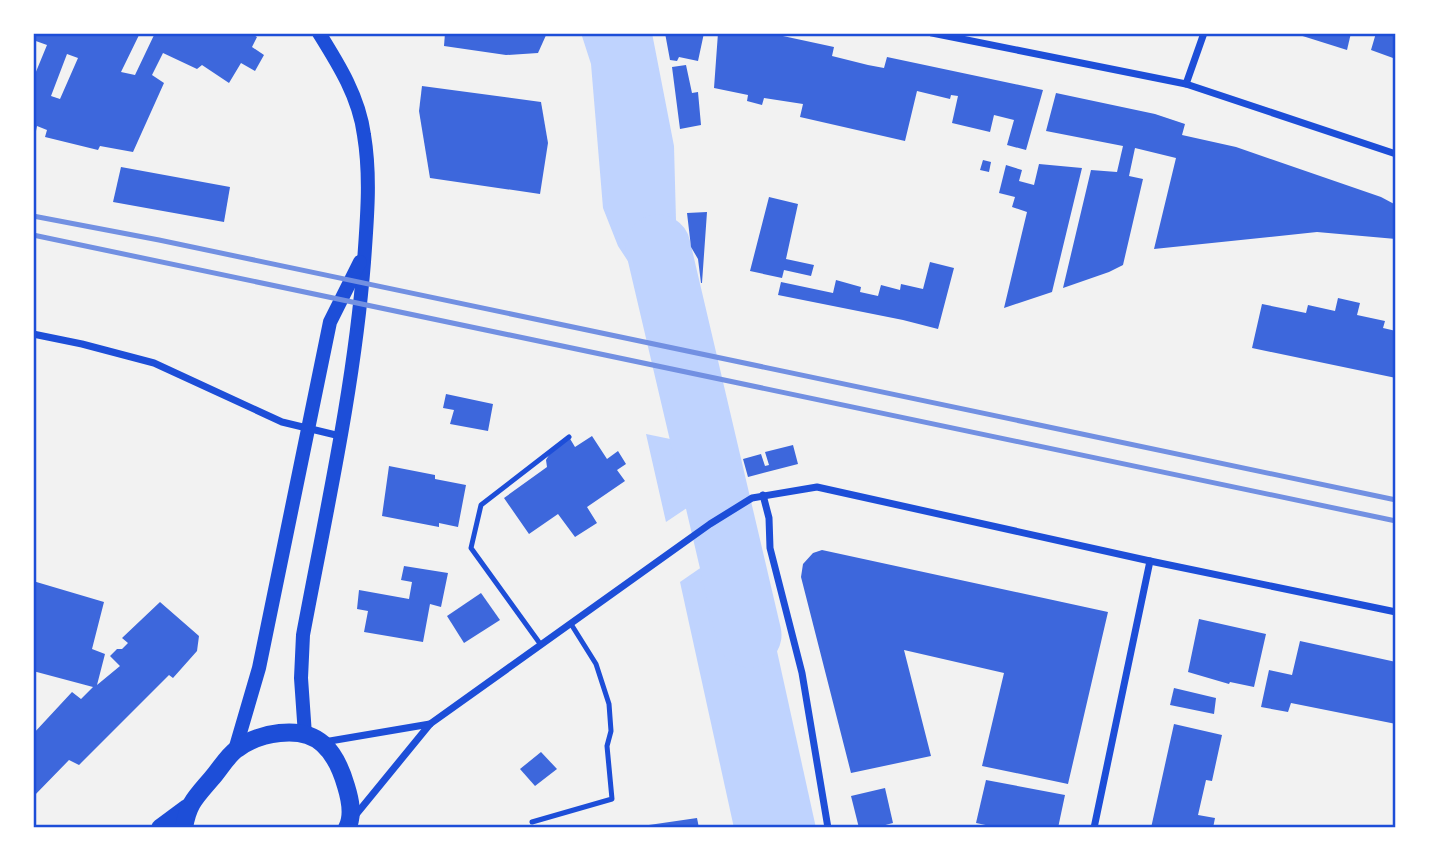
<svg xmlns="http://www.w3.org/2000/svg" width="1429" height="861" font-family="Mulish,sans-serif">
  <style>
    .water { fill: #bfd3fe }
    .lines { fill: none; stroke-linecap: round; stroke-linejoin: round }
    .river { stroke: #bfd3fe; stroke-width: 65 }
    .building { fill: #3d67dc; fill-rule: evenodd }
    .service { stroke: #1d4ed8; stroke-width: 5 }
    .minor { stroke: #1d4ed8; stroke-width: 7 }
    .secondary { stroke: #1d4ed8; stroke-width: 14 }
    .primary { stroke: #1d4ed8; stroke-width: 18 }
    .rail { stroke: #7290e2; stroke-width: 5 }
    .neatline { fill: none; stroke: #1d4ed8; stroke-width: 2.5 }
  </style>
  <rect width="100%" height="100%" fill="#f2f2f2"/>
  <g class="water">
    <polygon points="581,33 652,33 674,146 677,257 703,337 653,330 645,287 618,246 603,208 591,64"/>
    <polygon points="665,388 714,398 736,475 666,522 646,434 680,441"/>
    <polygon points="751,533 816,828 734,828 680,582"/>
  </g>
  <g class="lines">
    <polyline class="river" points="658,247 749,635"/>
  </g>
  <g class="building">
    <path d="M33,33H140L121,72L135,75L155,33H250L257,37L252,47L264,55L255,71L241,63L229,83L202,65L197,69L163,53L152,75L164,83L133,152L100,146L98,150L45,137L47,130L37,126L36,131L33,130V79L47,45L33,40ZM67,54L78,58L60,99L51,96Z"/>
    <polygon points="445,33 547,33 538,53 506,55 444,46"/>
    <polygon points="665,33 704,33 698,61 679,57 677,61 670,60"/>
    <polygon points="718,33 769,33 834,47 832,56 868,65 884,68 887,57 1043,90 1026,150 1007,145 1014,120 994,115 990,132 952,123 958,96 951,95 950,99 917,91 905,141 800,117 803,104 764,98 762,105 747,101 748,95 714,88"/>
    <polygon points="1293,33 1351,33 1347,50"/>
    <polygon points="1376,33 1396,33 1396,70 1393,65 1393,58 1371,50"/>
    <polygon points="686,65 692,93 698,92 701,125 680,129 672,67"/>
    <polygon points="422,86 541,102 548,143 540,194 430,178 419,111"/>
    <polygon points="1056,93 1155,114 1185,124 1182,135 1236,147 1381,197 1396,205 1396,239 1317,232 1154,249 1176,158 1135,148 1129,176 1143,179 1123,265 1109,272 1063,288 1091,170 1117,172 1123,146 1046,131"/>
    <polygon points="983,160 991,162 989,172 980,170"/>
    <polygon points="1039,164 1082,168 1052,292 1004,308 1027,212 1012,207 1015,197 999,193 1006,165 1022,170 1019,181 1034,185"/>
    <polygon points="121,167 230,187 224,222 113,202"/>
    <polygon points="769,197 798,204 786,259 814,265 811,276 784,270 782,278 750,271"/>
    <polygon points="707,212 702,283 701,283 698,259 691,247 687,213"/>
    <polygon points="930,262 954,268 938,329 903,320 778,295 781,282 833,293 836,280 861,287 860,292 878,296 881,285 900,290 901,284 923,289"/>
    <polygon points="1338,298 1360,303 1357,315 1385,321 1383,328 1396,331 1396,378 1252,348 1262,304 1306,313 1308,305 1335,311"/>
    <polygon points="446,394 493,404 488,431 450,424 454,410 443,408"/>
    <polygon points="592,436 607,459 618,451 626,464 617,470 625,481 587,507 597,523 575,537 558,514 529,534 504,498 547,467 546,460 549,455 569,437 575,447"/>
    <polygon points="793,445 798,464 748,477 743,459 761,454 765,466 769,465 765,452"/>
    <polygon points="389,466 435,475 435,479 466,485 458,527 439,523 439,527 382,516"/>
    <polygon points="822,550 1108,612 1068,784 982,766 1004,673 904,650 931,756 851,773 801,577 803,564 813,553"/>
    <polygon points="404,566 448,573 441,607 430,604 423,642 364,632 368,611 357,609 359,590 409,599 412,582 401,580"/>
    <polygon points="33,581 104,602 92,649 105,654 97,685 120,666 110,656 117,649 122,649 128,643 122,638 160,602 199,636 197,651 173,678 169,675 79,765 69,760 33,797 33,734 72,692 81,699 93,687 33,671"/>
    <polygon points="481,593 500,620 464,643 447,616"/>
    <polygon points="1199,619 1266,634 1254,687 1230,682 1229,684 1188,672"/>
    <polygon points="1300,641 1396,662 1396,724 1291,703 1288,712 1261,707 1269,670 1292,675"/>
    <polygon points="1174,688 1216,698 1214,714 1170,705"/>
    <polygon points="1174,724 1222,735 1212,781 1206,780 1198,815 1215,818 1213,828 1151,828"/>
    <polygon points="541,752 557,769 535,786 520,769"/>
    <polygon points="986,780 1065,795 1058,828 1000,828 976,823"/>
    <polygon points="885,788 893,823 874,828 859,828 851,796"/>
    <polygon points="697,818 699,828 642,828 642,826"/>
  </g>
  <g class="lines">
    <g class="service">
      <polyline points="541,645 471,548 481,505 569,437"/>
      <polyline points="532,822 612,799 607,746 611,731 609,704 596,664 571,624"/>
    </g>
    <g class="minor">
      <polyline points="932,33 1186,84 1396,154"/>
      <polyline points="1186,84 1204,33"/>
      <polyline points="33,334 82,344 154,363 282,422 340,436"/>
      <polyline points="763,495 769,518 770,548 802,673 828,828"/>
      <polyline points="324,742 430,724"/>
      <polyline points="354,817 430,724 710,524 752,498 817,487 1150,561 1396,612"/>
      <polyline points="1094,828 1150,561"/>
    </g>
    <g class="secondary">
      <path d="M305,735L301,678L303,635C326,512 354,388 364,262C367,219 371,177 364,135C359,97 339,65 319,33"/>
      <polyline points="235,750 259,668 330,322 360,262"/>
    </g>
    <g class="primary">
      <polyline points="160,828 187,808"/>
      <path d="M184,828C188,803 196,797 212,778C220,769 227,756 237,749C258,733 301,724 323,744C334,754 342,772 346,786C350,799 354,815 347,828"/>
    </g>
    <g class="rail">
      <polyline points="33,216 159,240 1396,500"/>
      <polyline points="33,235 1396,521"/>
    </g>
  </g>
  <rect width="1429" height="861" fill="none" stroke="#ffffff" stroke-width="70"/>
  <rect x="35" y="35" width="1359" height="791" class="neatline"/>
</svg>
